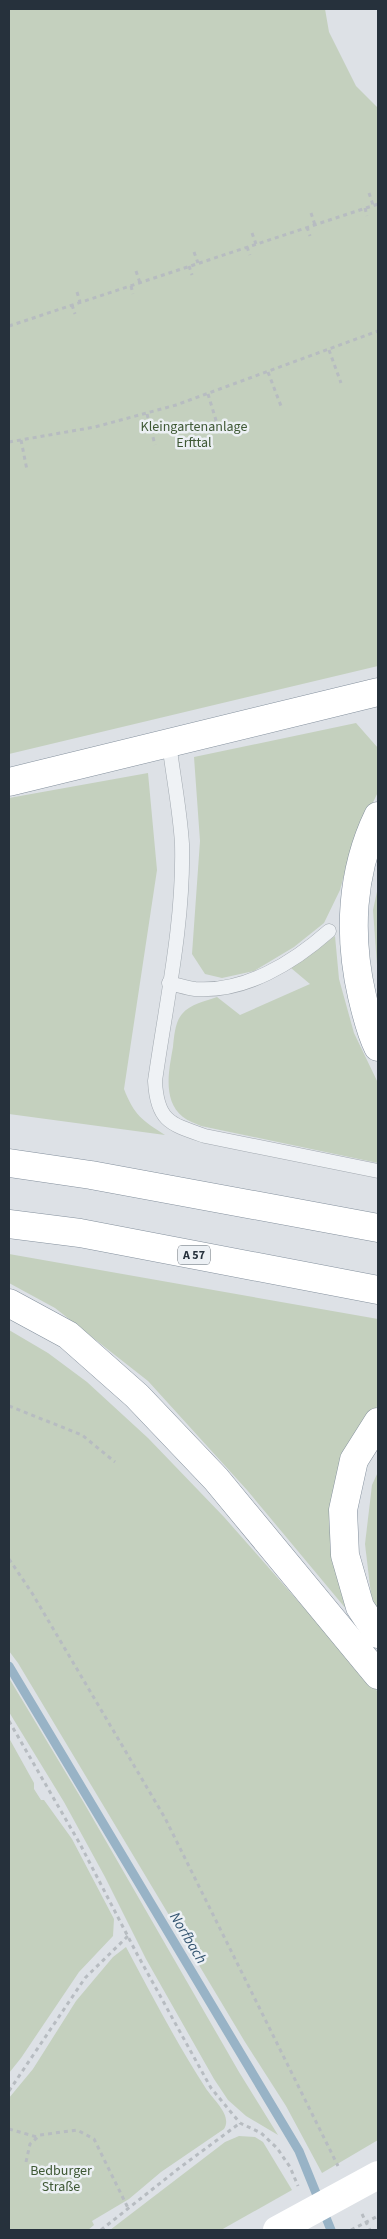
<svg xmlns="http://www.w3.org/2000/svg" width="387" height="2239" font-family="'Source Sans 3',sans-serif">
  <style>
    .green { fill: #c4d0be }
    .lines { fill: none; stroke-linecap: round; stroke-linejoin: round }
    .stream { stroke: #98b3c6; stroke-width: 9 }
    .service-casing { stroke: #a2a9b0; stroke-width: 15 }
    .motorway-casing { stroke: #84909d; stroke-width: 29 }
    .path { stroke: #b7bcc1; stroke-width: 3; stroke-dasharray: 4 4; stroke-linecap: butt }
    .service { stroke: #eff2f5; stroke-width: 14 }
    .motorway { stroke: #fff; stroke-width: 28 }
    .path-bridge { stroke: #b7bcc1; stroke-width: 3; stroke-dasharray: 4 4; stroke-linecap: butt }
    .secondary-bridge { stroke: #fff; stroke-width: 28 }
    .labels { text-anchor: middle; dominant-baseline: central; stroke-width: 5; stroke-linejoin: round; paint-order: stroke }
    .shield { fill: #ecf0f4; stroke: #616a73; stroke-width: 1 }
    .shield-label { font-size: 12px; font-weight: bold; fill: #26313c }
    .park-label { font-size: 14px; fill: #3e5834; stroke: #ecf0f4 }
    .water-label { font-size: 15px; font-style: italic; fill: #32536f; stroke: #ecf0f4 }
  </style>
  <rect width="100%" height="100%" fill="#dde1e6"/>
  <g class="green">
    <polygon points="9,9 325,9 329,32 356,86 378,108 378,666 9,754"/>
    <polygon points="356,723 378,748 378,792 352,846 340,890 324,923 294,947 254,971 222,978 205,974 192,954 200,841 194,757"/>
    <path d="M148,773L157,870L124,1089C134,1115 142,1120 165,1135L9,1114V798Z"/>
    <polygon points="378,887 378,979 373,910"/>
    <path d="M335,936L339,979L354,1033L378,1083V1163L201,1126C195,1123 188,1121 183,1117C162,1100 169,1070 173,1047C174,1037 175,1022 182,1014C190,1004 206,1001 217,997L240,1015L310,984L291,968Z"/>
    <polygon points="9,1254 378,1319 378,1405 368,1418 342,1470 367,1634 247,1490 148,1381 55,1308 9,1283"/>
    <polygon points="9,1330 48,1353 87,1382 148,1438 224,1517 378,1692 378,2140 322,2173 286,2106 245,2042 18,1663 9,1651"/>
    <polygon points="378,1472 378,1612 372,1603 365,1544 372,1485"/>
    <polygon points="9,1678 84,1803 239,2072 278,2135 246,2116 228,2100 214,2079 146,1959 105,1877 64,1802 9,1712"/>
    <polygon points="9,1738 34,1783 34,1789 41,1800 44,1800 72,1839 114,1919 113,1936 79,1972 21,2058 9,2073"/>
    <path d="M126,1947C151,1994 176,2042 205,2087C212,2099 233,2115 224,2129L161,2172L129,2199L92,2221L94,2225L88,2230H9V2098L33,2069L76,2001L113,1957Z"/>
    <polygon points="239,2136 255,2137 263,2142 292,2190 221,2230 110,2230 225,2142"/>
  </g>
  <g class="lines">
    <polyline class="stream" points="9,1666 299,2151 331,2230"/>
    <g class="service-casing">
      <g id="service">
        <path d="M169,742C173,776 180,810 182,844C184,923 166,1003 155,1081C157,1121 170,1124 205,1136L378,1171"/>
        <path d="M169,983C178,985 187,988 195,989C245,993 294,962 329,931"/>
      </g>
    </g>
    <g class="motorway-casing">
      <g id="motorway">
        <polyline points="9,782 378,692"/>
        <path d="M378,816C351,872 348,935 362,996C366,1013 370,1031 378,1047"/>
        <polyline points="9,1163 91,1175 378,1228"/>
        <polyline points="9,1224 80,1233 378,1290"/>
        <polyline points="9,1303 68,1335 137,1396 216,1479 378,1675"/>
        <polyline points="378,1422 354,1460 343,1510 345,1555 360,1607 378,1634"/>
      </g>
    </g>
    <g class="path">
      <polyline points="369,193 373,205"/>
      <polyline points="365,208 367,216"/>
      <polyline points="311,213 315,225"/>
      <polyline points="307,227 310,236"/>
      <polyline points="252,233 256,244"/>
      <polyline points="247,247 250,255"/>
      <polyline points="194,252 198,263"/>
      <polyline points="189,266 192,275"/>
      <polyline points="136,271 140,283"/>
      <polyline points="131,286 133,294"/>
      <polyline points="77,292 80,302"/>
      <polyline points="72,305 75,314"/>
      <polyline points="9,326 378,204"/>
      <polyline points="329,350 341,383"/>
      <polyline points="268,372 281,406"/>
      <polyline points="208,394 218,427"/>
      <polyline points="147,414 155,445"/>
      <polyline points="21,440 27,470"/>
      <polyline points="9,442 95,427 176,405 378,331"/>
      <polyline points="9,1406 82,1435 115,1462"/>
      <polyline points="9,1559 32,1593 165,1818 338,2166"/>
      <polyline points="9,1721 80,1844 137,1954 211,2088 240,2123 261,2133 277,2148 290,2167 298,2186"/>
      <polyline points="9,2091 85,1978 129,1935"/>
      <polyline points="9,2129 37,2137"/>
      <polyline points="26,2162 30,2144 40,2135 77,2130 94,2139 128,2208"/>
      <polyline points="362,2214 370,2230"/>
      <polyline points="101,2230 178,2169 240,2123"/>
    </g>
    <use href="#service" class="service"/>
    <use href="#motorway" class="motorway"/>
    <polyline class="path-bridge" points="351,2230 378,2216"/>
    <polyline class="secondary-bridge" points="277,2230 378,2175"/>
  </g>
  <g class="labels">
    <rect class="shield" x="178" y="1245.5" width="32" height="19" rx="4"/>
    <g class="shield-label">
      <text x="194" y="1255">A 57</text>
    </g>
    <g class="park-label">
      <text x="194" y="427">Kleingartenanlage<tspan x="194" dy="16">Erfttal</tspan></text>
      <text x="61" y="2171">Bedburger<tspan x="61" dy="16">Straße</tspan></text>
    </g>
    <g class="water-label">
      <text transform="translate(188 1938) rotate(59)">Norfbach</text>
    </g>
  </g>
  <rect width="387" height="2239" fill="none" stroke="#26313c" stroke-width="20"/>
</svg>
